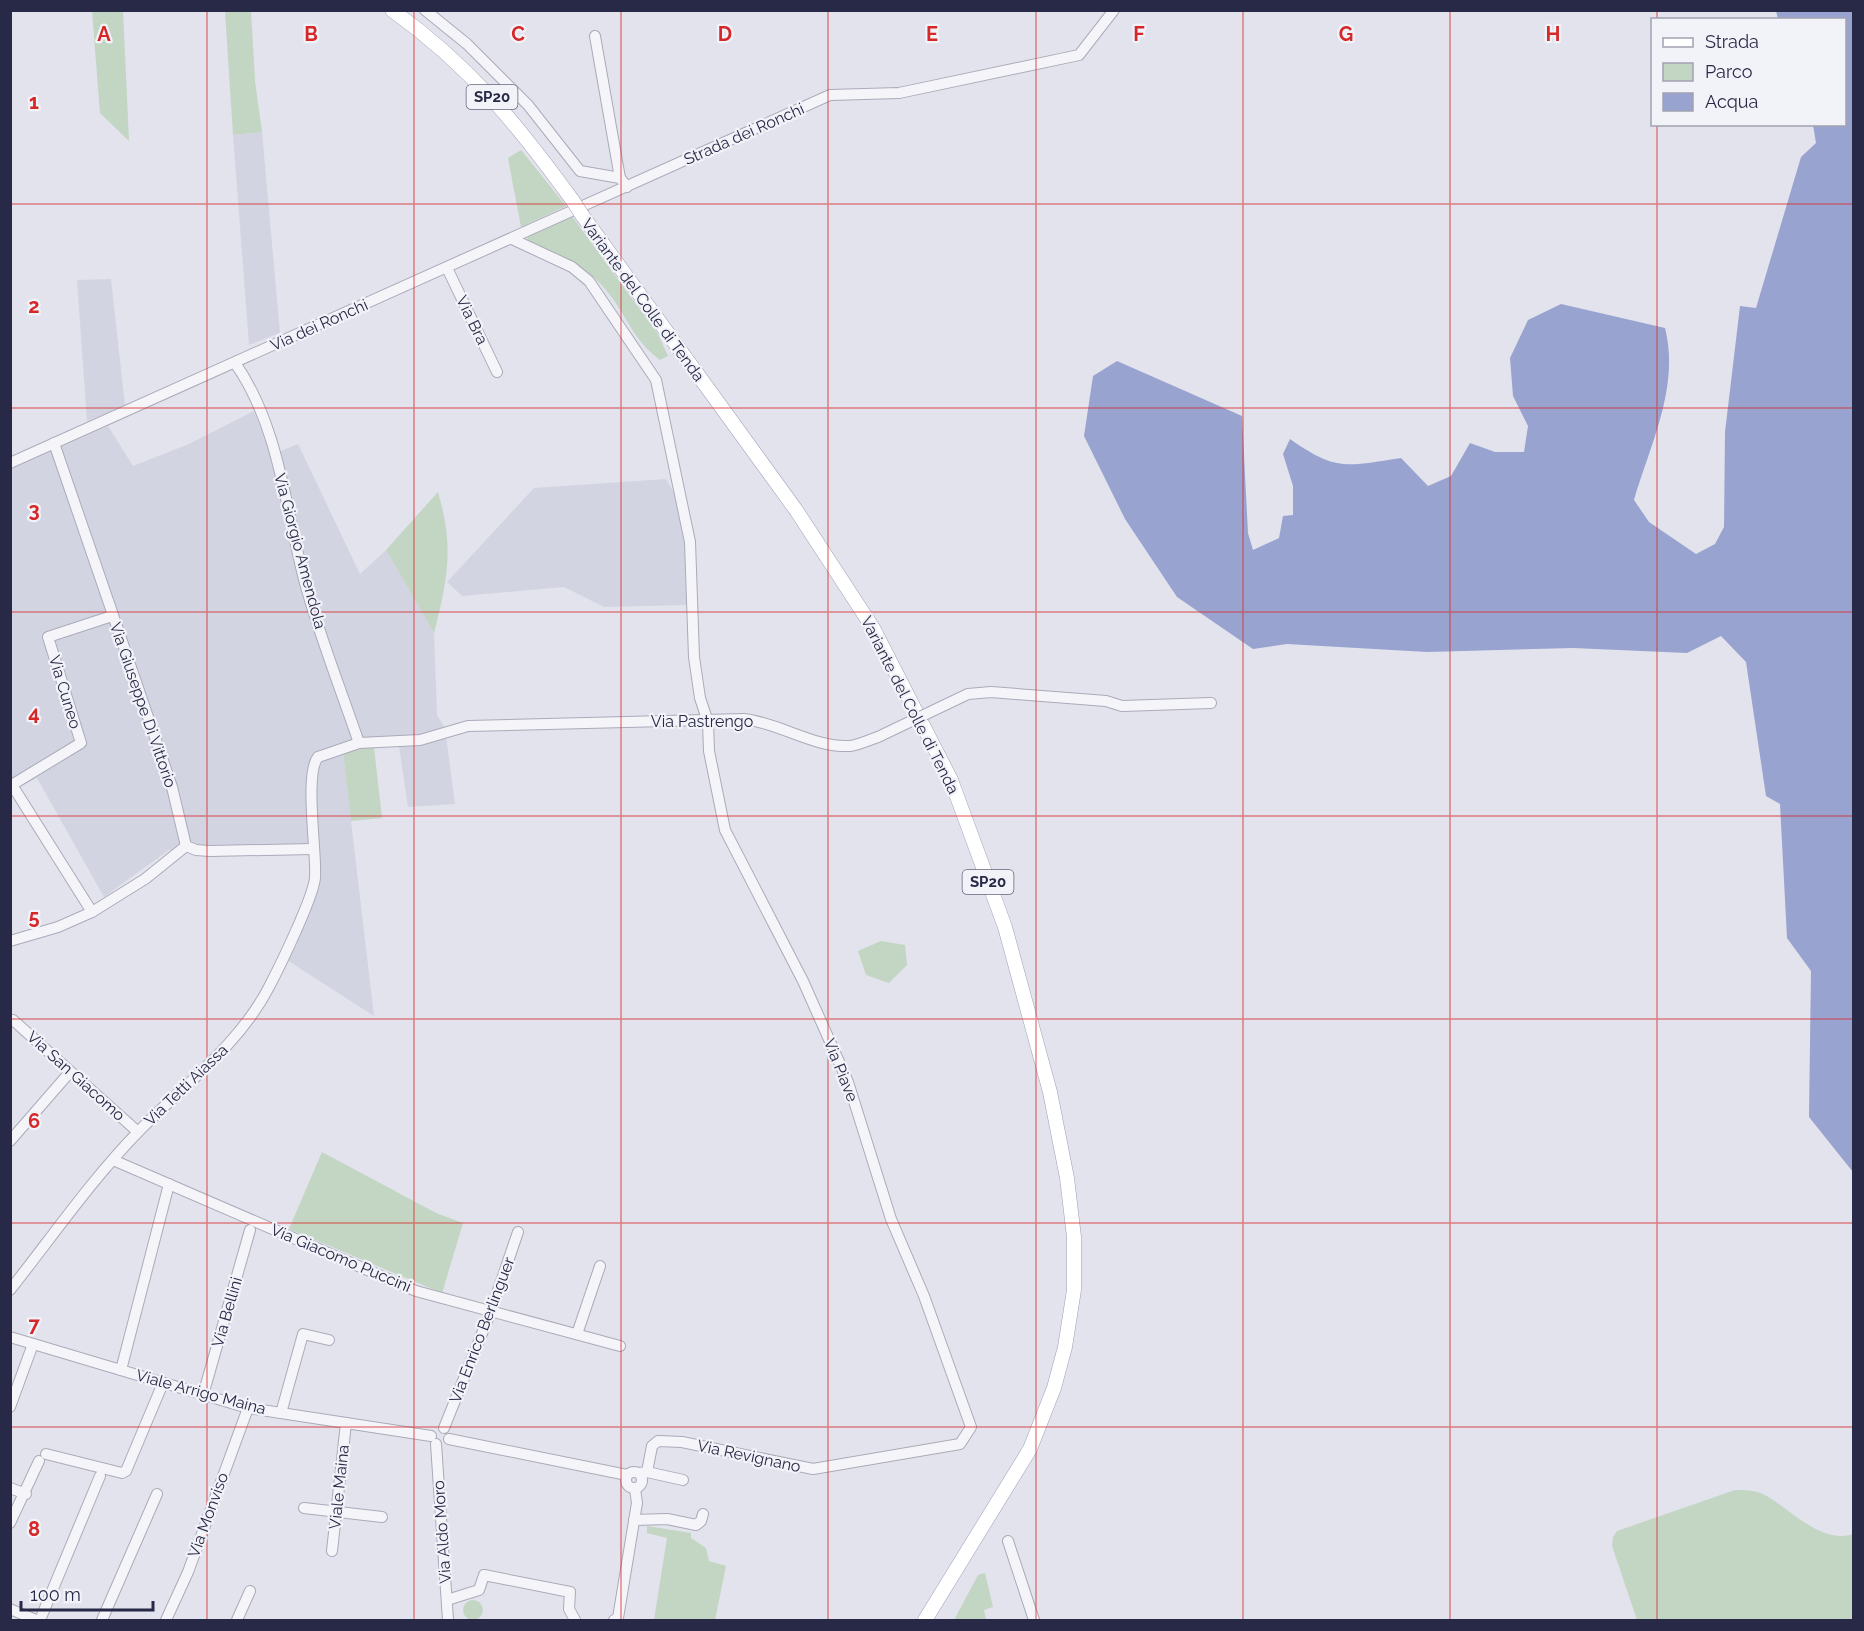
<svg xmlns="http://www.w3.org/2000/svg" width="1864" height="1631" font-family="Raleway,sans-serif">
  <style>
    .built { fill: #d3d4e1 }
    .green { fill: #c2d6c3 }
    .water { fill: #99a3cf }
    .lines { fill: none; stroke-linecap: round; stroke-linejoin: round }
    .minor-casing { stroke: #aaabba; stroke-width: 12 }
    .major-casing { stroke: #a0a2b9; stroke-width: 15 }
    .minor { stroke: #f5f5f9; stroke-width: 10 }
    .major { stroke: #fff; stroke-width: 14 }
    .minor-bridge-casing { stroke: #aaabba; stroke-width: 12; stroke-linecap: butt }
    .major-bridge-casing { stroke: #a0a2b9; stroke-width: 15; stroke-linecap: butt }
    .minor-bridge { stroke: #f5f5f9; stroke-width: 10 }
    .major-bridge { stroke: #fff; stroke-width: 14 }
    .grid { fill: none; stroke: #d62828; stroke-width: 1.5; stroke-opacity: 0.55 }
    .labels { text-anchor: middle; dominant-baseline: central; stroke-width: 4.5; stroke-linejoin: round; paint-order: stroke }
    .shield { fill: #f2f2f9; stroke: #65657c; stroke-width: 1.5 }
    .shield-label { font-size: 15px; font-weight: bold; fill: #282946 }
    .street-label { font-size: 16px; fill: #282946; stroke: #f2f2f9 }
    .grid-label { font-size: 20px; text-anchor: middle; font-weight: bold; fill: #d62828; stroke: #f2f2f9; stroke-width: 4.5; stroke-linejoin: round; paint-order: stroke }
  </style>
  <rect width="100%" height="100%" fill="#e2e3ec"/>
  <g class="built">
    <polygon points="262,132 280,333 249,345 233,135"/>
    <polygon points="111,279 125,406 87,421 77,280"/>
    <polygon points="254,411 271,455 298,444 360,574 386,550 434,633 437,715 445,728 455,804 408,807 399,746 374,747 343,753 374,1016 287,960 318,891 316,852 169,850 104,897 37,778 11,791 11,469 108,426 133,466 189,444"/>
    <polygon points="666,479 679,501 686,535 688,605 604,607 564,587 462,596 447,582 534,488"/>
  </g>
  <g class="green">
    <polygon points="92,11 123,11 129,141 100,113"/>
    <polygon points="225,11 251,11 255,81 262,132 233,135"/>
    <polygon points="521,150 566,206 521,227 508,158"/>
    <path d="M571,215L658,334L668,356L660,360C632,339 627,315 606,290C585,265 556,254 527,241L528,234Z"/>
    <path d="M438,492C454,547 448,578 434,633L386,550Z"/>
    <polygon points="374,747 382,818 351,821 343,752"/>
    <polygon points="881,941 905,945 907,965 889,983 866,975 858,951"/>
    <polygon points="322,1152 436,1213 463,1223 442,1293 289,1229"/>
    <path d="M1735,1490C1744,1490 1754,1490 1763,1494C1788,1507 1821,1545 1853,1534V1620H1637L1612,1546L1613,1537L1617,1531Z"/>
    <polygon points="647,1526 691,1533 691,1538 706,1548 709,1561 726,1566 715,1620 654,1620 667,1538 647,1533"/>
    <polygon points="985,1573 993,1607 984,1610 986,1620 954,1620 978,1575"/>
    <circle cx="473" cy="1610" r="10"/>
  </g>
  <path class="water" d="M1776,11H1853V1172L1809,1117L1811,971L1787,938L1780,804L1766,796L1746,662L1721,636L1687,653L1573,648L1427,652L1287,644L1253,649L1177,597L1125,519L1084,436L1093,376L1117,361L1242,416L1248,533L1253,550L1279,538L1283,516L1293,515V486L1283,454L1290,439C1337,472 1346,466 1401,458L1428,486L1451,476L1470,443L1495,452H1524L1528,426L1513,396L1510,358L1528,320L1561,304L1665,328C1680,387 1650,445 1634,500L1649,522L1696,554L1715,544L1724,527L1725,432L1740,306L1756,308L1801,157L1816,143L1813,125L1844,124V20L1778,19Z"/>
  <g class="lines">
    <g class="minor-casing">
      <g id="minor">
        <polyline points="425,10 467,44 528,105 580,171 620,178 627,187"/>
        <polyline points="595,36 620,178"/>
        <polyline points="512,239 572,267 589,281 656,380 690,542 694,657 700,698 708,722 709,751 725,830 803,981 848,1082 891,1219 924,1296 971,1427 960,1444 813,1469 682,1442 658,1441 652,1446 647,1472 639,1473"/>
        <polyline points="447,268 497,372"/>
        <path d="M235,363C279,425 286,511 305,583C320,637 341,690 359,743"/>
        <polyline points="54,443 172,787 186,846 196,850 210,851 313,849"/>
        <polyline points="10,463 830,95 899,93 1079,55 1114,10"/>
        <polyline points="947,704 968,694 991,692 1106,701 1122,706 1211,703"/>
        <polyline points="10,786 81,743 48,637 112,616"/>
        <polyline points="92,912 145,879 186,846"/>
        <polyline points="10,941 58,927 92,912 12,785"/>
        <polyline points="13,1020 138,1132"/>
        <polyline points="10,1141 70,1072"/>
        <polyline points="113,1160 416,1291 620,1346"/>
        <path d="M10,1290C52,1237 92,1179 139,1131C184,1085 239,1045 269,987C280,966 313,898 315,878C317,853 304,774 318,757L359,743L420,740L468,726L744,719C780,723 814,748 850,746C859,745 869,740 878,737"/>
        <polyline points="577,1334 600,1266"/>
        <polyline points="10,1337 248,1408 431,1436"/>
        <polyline points="121,1370 169,1184"/>
        <polyline points="203,1395 250,1230"/>
        <polyline points="10,1407 33,1344"/>
        <polyline points="281,1413 303,1334 329,1340"/>
        <polyline points="444,1428 491,1311 518,1232"/>
        <polyline points="449,1439 627,1475"/>
        <polyline points="436,1444 448,1620"/>
        <polyline points="46,1454 122,1473 126,1471 163,1383"/>
        <circle cx="634" cy="1480" r="8"/>
        <polyline points="647,1472 683,1480"/>
        <polyline points="10,1488 26,1494"/>
        <polyline points="304,1508 382,1517"/>
        <polyline points="634,1520 667,1519 696,1525 701,1521 703,1514"/>
        <polyline points="10,1523 39,1461"/>
        <polyline points="1008,1541 1034,1620"/>
        <polyline points="332,1551 346,1423"/>
        <polyline points="447,1600 479,1590 484,1575 570,1592 569,1609 575,1620"/>
        <polyline points="10,1609 36,1620"/>
        <polyline points="40,1620 100,1476"/>
        <polyline points="102,1620 157,1494"/>
        <polyline points="166,1620 188,1572 248,1408"/>
        <polyline points="237,1620 250,1591"/>
        <polyline points="614,1620 618,1618 637,1503 635,1489"/>
      </g>
    </g>
    <g class="major-casing">
      <g id="major">
        <path d="M392,10C470,66 518,125 573,201"/>
        <polyline points="582,215 796,510 873,628 951,780 1005,927 1050,1092 1067,1178 1074,1237 1074,1290 1065,1347 1054,1388 1030,1449 925,1620"/>
      </g>
    </g>
    <use href="#minor" class="minor"/>
    <use href="#major" class="major"/>
    <g class="minor-bridge-casing">
      <polyline id="minor-bridge" points="878,737 947,704"/>
    </g>
    <g class="major-bridge-casing">
      <polyline id="major-bridge" points="573,201 582,215"/>
    </g>
    <use href="#minor-bridge" class="minor-bridge"/>
    <use href="#major-bridge" class="major-bridge"/>
  </g>
  <path class="grid" d="M207,10V1620M414,10V1620M621,10V1620M828,10V1620M1036,10V1620M1243,10V1620M1450,10V1620M1657,10V20M1657,124V1620M10,204H1854M10,408H1854M10,612H1854M10,816H1854M10,1019H1854M10,1223H1854M10,1427H1854"/>
  <g class="labels">
    <g class="shield">
      <rect x="466.5" y="85" width="51" height="24" rx="4.5"/>
      <rect x="962.5" y="870" width="51" height="24" rx="4.5"/>
    </g>
    <g class="shield-label">
      <text x="492" y="97">SP20</text>
      <text x="988" y="882">SP20</text>
    </g>
    <g class="street-label">
      <text transform="translate(744 134) rotate(-24)">Strada dei Ronchi</text>
      <text transform="translate(643 300) rotate(54)">Variante del Colle di Tenda</text>
      <text transform="translate(472 320) rotate(64)">Via Bra</text>
      <text transform="translate(319 325) rotate(-24)">Via dei Ronchi</text>
      <text transform="translate(300 551) rotate(75)">Via Giorgio Amendola</text>
      <text transform="translate(65 692) rotate(73)">Via Cuneo</text>
      <text transform="translate(143 705) rotate(71)">Via Giuseppe Di Vittorio</text>
      <text transform="translate(910 705) rotate(63)">Variante del Colle di Tenda</text>
      <text x="702" y="721">Via Pastrengo</text>
      <text transform="translate(841 1070) rotate(68)">Via Piave</text>
      <text transform="translate(76 1076) rotate(42)">Via San Giacomo</text>
      <text transform="translate(186 1085) rotate(-44)">Via Tetti Aiassa</text>
      <text transform="translate(341 1258) rotate(23)">Via Giacomo Puccini</text>
      <text transform="translate(227 1312) rotate(-74)">Via Bellini</text>
      <text transform="translate(482 1330) rotate(-69)">Via Enrico Berlinguer</text>
      <text transform="translate(201 1392) rotate(15)">Viale Arrigo Maina</text>
      <text transform="translate(749 1456) rotate(12)">Via Revignano</text>
      <text transform="translate(339 1487) rotate(-84)">Viale Maina</text>
      <text transform="translate(208 1515) rotate(-70)">Via Monviso</text>
      <text transform="translate(442 1532) rotate(-94)">Via Aldo Moro</text>
    </g>
  </g>
  <g class="grid-label">
    <text x="104" y="41">A</text>
    <text x="311" y="41">B</text>
    <text x="518" y="41">C</text>
    <text x="725" y="41">D</text>
    <text x="932" y="41">E</text>
    <text x="1139" y="41">F</text>
    <text x="1346" y="41">G</text>
    <text x="1553" y="41">H</text>
    <text x="34" y="109">1</text>
    <text x="34" y="313">2</text>
    <text x="34" y="517">3</text>
    <text x="34" y="720">4</text>
    <text x="34" y="924">5</text>
    <text x="34" y="1128">6</text>
    <text x="34" y="1332">7</text>
    <text x="34" y="1536">8</text>
  </g>
  <rect width="1864" height="1631" fill="none" stroke="#282946" stroke-width="24"/>
  <rect x="1651" y="18" width="195" height="108" fill="#f2f2f9" stroke="#a1a2b1" stroke-width="1.5"/>
  <rect x="1663" y="38" width="30" height="9" fill="#ffffff" stroke="#a1a2b1" stroke-width="1.5"/>
  <text x="1705" y="48" font-size="18" fill="#282946">Strada</text>
  <rect x="1663" y="63" width="30" height="18" fill="#c2d6c3" stroke="#a1a2b1" stroke-width="1.5"/>
  <text x="1705" y="78" font-size="18" fill="#282946">Parco</text>
  <rect x="1663" y="93" width="30" height="18" fill="#99a3cf" stroke="#a1a2b1" stroke-width="1.5"/>
  <text x="1705" y="108" font-size="18" fill="#282946">Acqua</text>
  <path d="M21 1601v9h132v-9" fill="none" stroke="#282946" stroke-width="3"/>
  <text x="30" y="1601" font-size="18" fill="#282946" stroke="#f2f2f9" stroke-width="4.5" paint-order="stroke">100 m</text>
</svg>
